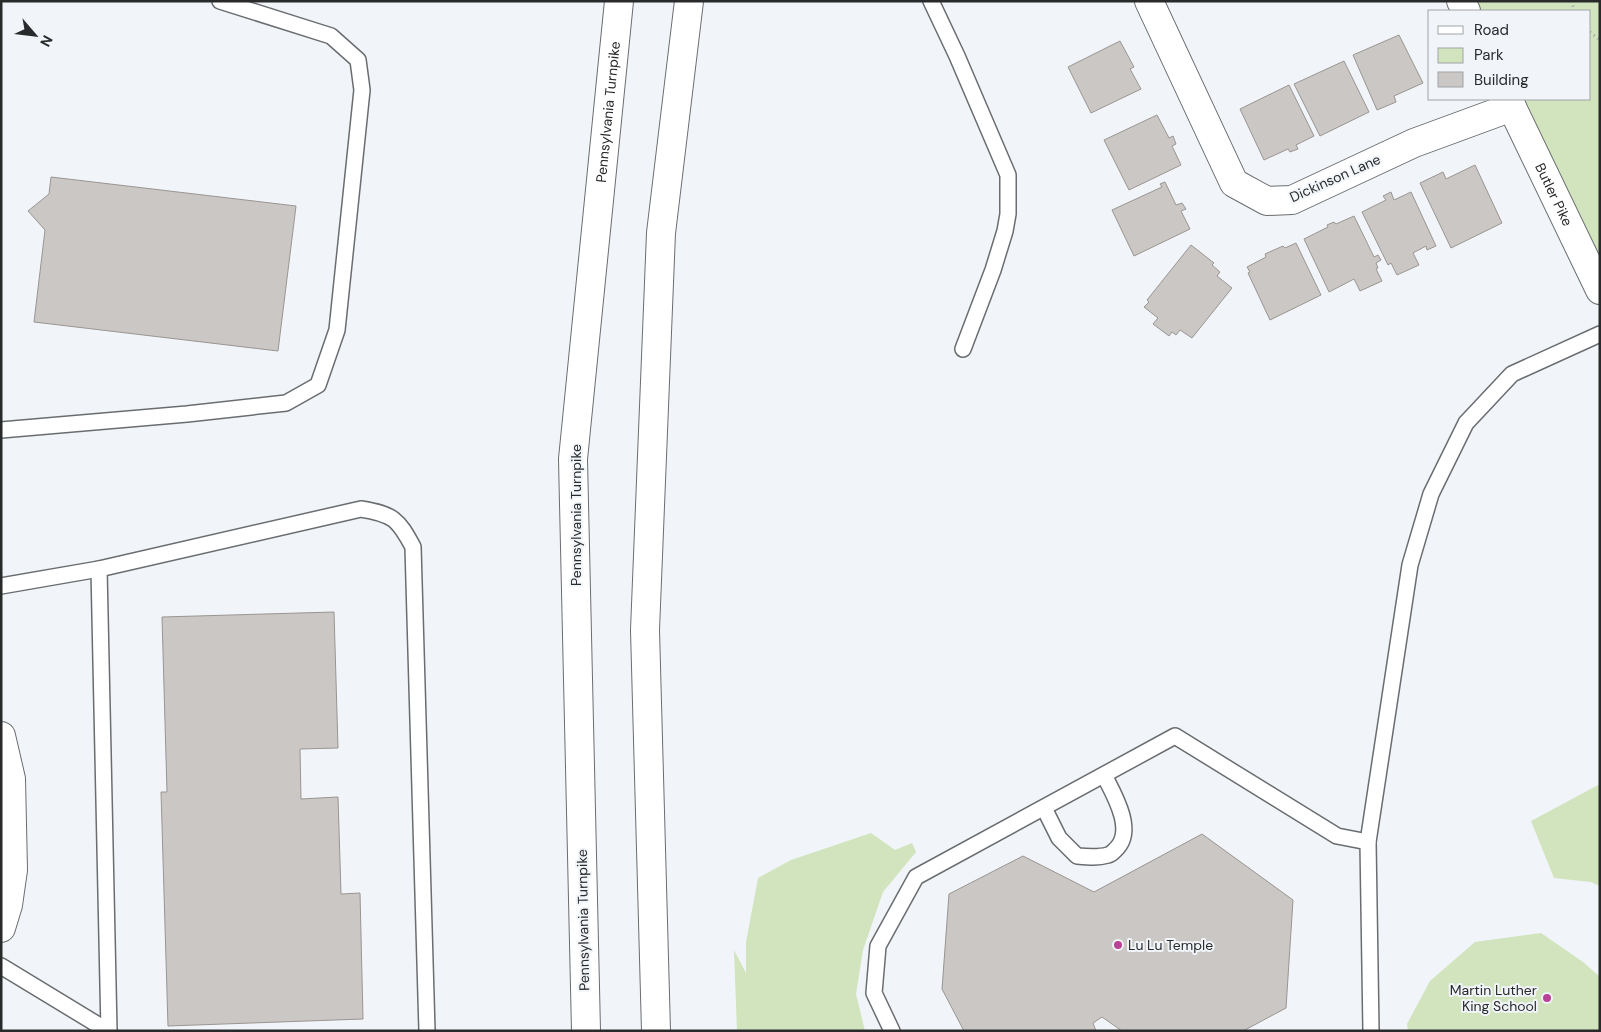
<svg xmlns="http://www.w3.org/2000/svg" width="1601" height="1032" font-family="'DM Sans',sans-serif">
  <style>
    .green { fill: #d1e4bd }
    .building { fill: #cbc7c4; stroke: #999592 }
    .lines { fill: none; stroke-linecap: round; stroke-linejoin: round }
    .lane-casing { stroke: #6a6d70; stroke-width: 18 }
    .street-casing { stroke: #6a6d70; stroke-width: 30 }
    .primary-casing { stroke: #6a6d70; stroke-width: 30 }
    .highway-casing { stroke: #6a6d70; stroke-width: 30 }
    .path { stroke: #9fa1a4; stroke-width: 3; stroke-dasharray: 1 4; stroke-linecap: butt }
    .lane { stroke: #fff; stroke-width: 15 }
    .street { stroke: #fff; stroke-width: 28 }
    .primary { stroke: #fff; stroke-width: 28 }
    .highway { stroke: #fff; stroke-width: 28 }
    .poi-dot { fill: #b94196; stroke: #f1f4f8; stroke-width: 2 }
    .labels { text-anchor: middle; dominant-baseline: central; stroke-width: 4; stroke-linejoin: round; paint-order: stroke }
    .street-label { font-size: 14px; fill: #292a2b; stroke: #f1f4f8 }
    .poi-label { font-size: 14px; fill: #292a2b; stroke: #f1f4f8; text-anchor: start }
  </style>
  <rect width="100%" height="100%" fill="#f1f4f8"/>
  <g class="green">
    <polygon points="1461,1 1600,1 1600,283 1508,99 1590,99 1590,11 1466,11"/>
    <polygon points="1600,784 1600,886 1591,882 1554,878 1531,821"/>
    <polygon points="871,833 895,850 912,843 916,852 883,892 863,950 856,994 865,1031 737,1031 734,950 746,973 746,942 758,878 791,860"/>
    <polygon points="1541,933 1583,962 1600,977 1600,1031 1408,1031 1407,1024 1430,981 1475,942"/>
  </g>
  <g class="building">
    <polygon points="1399,35 1423,83 1394,96 1396,102 1377,110 1353,55"/>
    <polygon points="1120,41 1134,67 1130,69 1141,89 1091,113 1068,67"/>
    <polygon points="1344,61 1369,112 1320,136 1294,84"/>
    <polygon points="1289,85 1314,136 1296,145 1298,149 1290,152 1288,149 1264,160 1240,109"/>
    <polygon points="1157,115 1169,138 1173,136 1176,144 1172,146 1181,165 1129,190 1104,140"/>
    <polygon points="1475,165 1502,223 1451,248 1420,183 1443,172 1446,179"/>
    <polygon points="51,177 296,206 278,351 34,322 45,230 28,211 49,194"/>
    <polygon points="1165,182 1176,205 1182,203 1186,209 1181,211 1190,229 1134,256 1112,210 1162,187 1160,184"/>
    <polygon points="1391,192 1394,200 1411,192 1436,246 1427,250 1426,246 1413,253 1419,265 1397,275 1391,263 1388,265 1362,212 1386,200 1383,196"/>
    <polygon points="1354,216 1374,257 1378,255 1381,260 1376,263 1378,268 1376,269 1382,281 1360,291 1354,279 1329,292 1304,239 1328,227 1327,225 1334,222 1336,224"/>
    <polygon points="1296,243 1321,295 1270,320 1248,273 1250,272 1247,267 1266,257 1265,254 1283,246 1285,248"/>
    <polygon points="1191,245 1214,263 1212,265 1220,272 1217,276 1232,288 1192,338 1180,330 1176,335 1172,332 1169,336 1153,324 1158,318 1144,307 1149,302 1147,300"/>
    <polygon points="334,612 338,748 300,749 301,799 338,797 341,894 360,893 363,1019 168,1026 161,792 167,792 162,617"/>
    <polygon points="1202,834 1293,900 1286,1008 1243,1031 1122,1031 1102,1017 1093,1023 1096,1031 964,1031 942,989 949,894 1023,856 1094,892"/>
  </g>
  <g class="lines">
    <g class="lane-casing">
      <g id="lane">
        <polyline points="931,1 957,56 1008,175 1008,214 1005,231 993,270 963,349"/>
        <polyline points="1,430 187,414 286,403 318,385 337,330 362,90 358,60 331,36 220,1"/>
        <polyline points="99,569 109,1031"/>
        <path d="M1,586L99,569L361,509C393,514 398,519 413,547L427,1031"/>
        <path d="M1044,808L1059,838L1077,856C1088,857 1098,858 1108,855C1112,854 1114,851 1117,848C1135,829 1113,793 1104,775"/>
        <polyline points="1,966 108,1031"/>
        <polyline points="892,1031 874,993 878,946 916,877 1175,736 1337,836 1368,842"/>
        <polyline points="1371,1031 1368,842 1410,565 1431,494 1466,423 1512,374 1600,334"/>
      </g>
    </g>
    <g class="street-casing">
      <g id="street">
        <polyline points="1149,1 1234,183 1267,201 1292,200 1414,143 1512,107"/>
        <polyline points="1,736 11,779 13,870 8,905 1,928"/>
      </g>
    </g>
    <g class="primary-casing">
      <g id="primary">
        <polyline points="1461,1 1466,11"/>
        <path id="s1" d="M1508,99L1600,290"/>
      </g>
    </g>
    <g class="highway-casing">
      <g id="highway">
        <path id="s2" d="M586,1031L573,459L619,1"/>
        <polyline points="656,1031 645,630 661,233 689,1"/>
      </g>
    </g>
    <g class="path">
      <polyline points="1571,1 1575,11"/>
      <polyline points="1590,32 1600,40"/>
    </g>
    <use href="#lane" class="lane"/>
    <use href="#street" class="street"/>
    <use href="#primary" class="primary"/>
    <use href="#highway" class="highway"/>
  </g>
  <g class="poi-dot">
    <circle cx="1118" cy="945" r="5"/>
    <circle cx="1547" cy="998" r="5"/>
  </g>
  <g class="labels">
    <g class="street-label">
      <text stroke="none"><textPath href="#s2" startOffset="921">Pennsylvania Turnpike</textPath></text>
      <text transform="translate(1335 178) rotate(-24)">Dickinson Lane</text>
      <text stroke="none"><textPath href="#s1" startOffset="106">Butler Pike</textPath></text>
      <text transform="translate(576 515) rotate(-90)">Pennsylvania Turnpike</text>
      <text transform="translate(583 920) rotate(-91)">Pennsylvania Turnpike</text>
    </g>
    <g class="poi-label">
      <text x="1128" y="945">Lu Lu Temple</text>
      <text x="1537" y="990" text-anchor="end">Martin Luther<tspan x="1537" dy="16">King School</tspan></text>
    </g>
  </g>
  <rect width="1601" height="1032" fill="none" stroke="#292a2b" stroke-width="5"/>
  <rect x="1428" y="10" width="162" height="90" fill="#f1f4f8" stroke="#a1a3a6"/>
  <rect x="1438" y="26" width="25" height="8" fill="#ffffff" stroke="#a1a3a6"/>
  <text x="1474" y="35" font-size="15" fill="#292a2b">Road</text>
  <rect x="1438" y="48" width="25" height="15" fill="#d1e4bd" stroke="#a1a3a6"/>
  <text x="1474" y="60" font-size="15" fill="#292a2b">Park</text>
  <rect x="1438" y="72" width="25" height="15" fill="#cbc7c4" stroke="#a1a3a6"/>
  <text x="1474" y="85" font-size="15" fill="#292a2b">Building</text>
  <g transform="translate(35 35) rotate(118)" stroke="#f1f4f8" stroke-width="4" paint-order="stroke">
  <path d="M0-4L9 19L0 12L-9 19Z" fill="#292a2b"/>
  <text y="-8" font-size="14" font-weight="bold" text-anchor="middle" fill="#292a2b">N</text>
  </g>
</svg>
